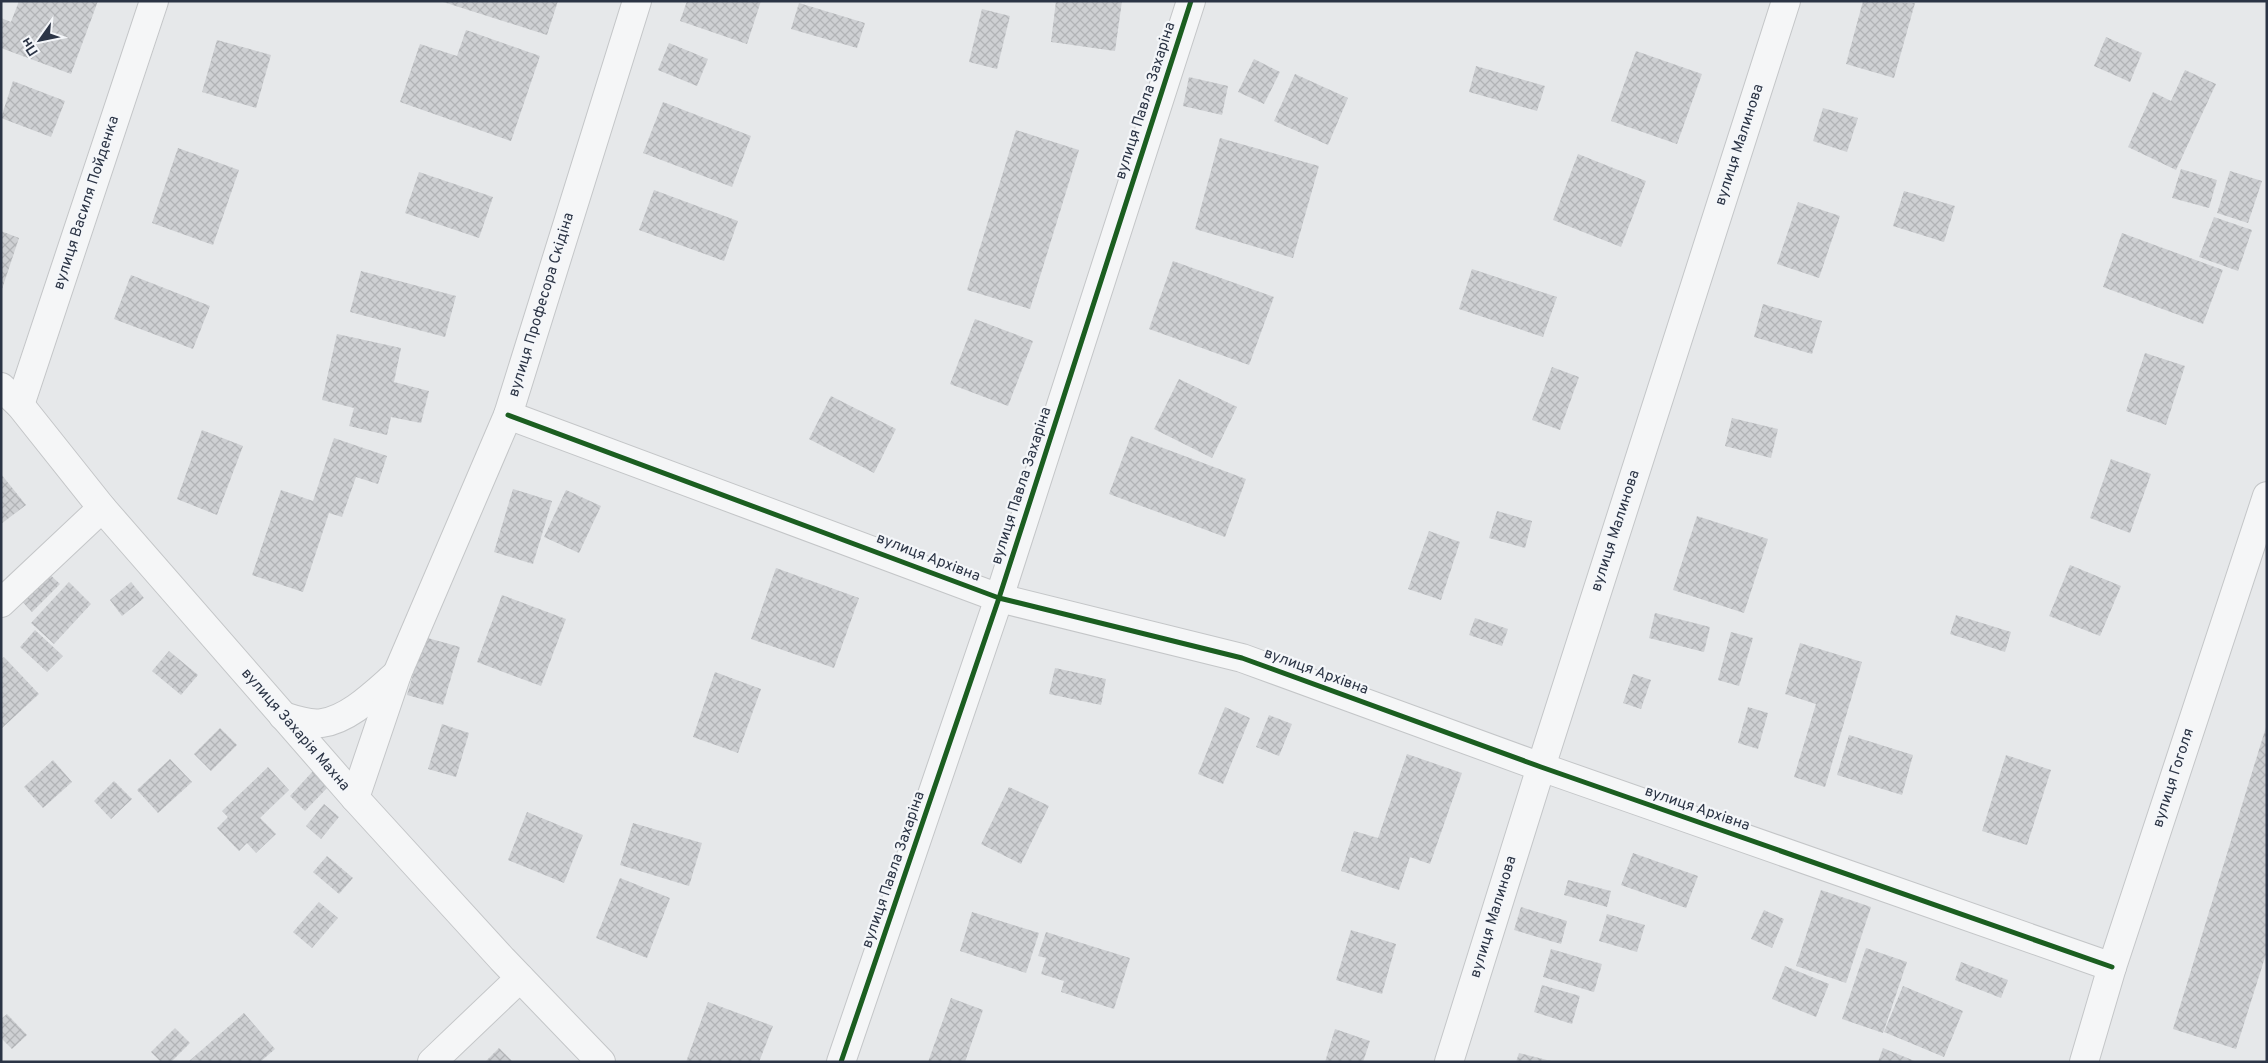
<svg xmlns="http://www.w3.org/2000/svg" width="2268" height="1063" font-family="Overpass,sans-serif">
  <style>
    .building { fill: url(#building-cross-hatch) }
    .lines { fill: none; stroke-linecap: round; stroke-linejoin: round }
    .minor-casing { stroke: #c4c6c8; stroke-width: 30 }
    .minor { stroke: #f5f6f7; stroke-width: 28 }
    .cycleway-casing { stroke: #f4f6f9; stroke-width: 8 }
    .cycleway { stroke: #1b5e20; stroke-width: 5 }
    .labels { text-anchor: middle; dominant-baseline: central; stroke-width: 4.5; stroke-linejoin: round; paint-order: stroke }
    .street-label { font-size: 15px; fill: #2b3445; stroke: #f4f6f9 }
  </style>
  <defs>
    <pattern id="building-cross-hatch" width="8" height="8" patternUnits="userSpaceOnUse" patternTransform="scale(1.25)"><rect width="8" height="8" fill="#ced0d3"/><path d="M0 0l8 8M0 8l8-8" fill="none" stroke="#b1b3b6"/></pattern>
  </defs>
  <rect width="100%" height="100%" fill="#e6e8ea"/>
  <g class="building">
    <polygon points="19,1 98,1 71,74 1,48 1,18 11,22"/>
    <polygon points="440,1 558,1 547,35"/>
    <polygon points="687,1 761,1 747,44 680,21"/>
    <polygon points="1056,1 1122,1 1115,51 1051,42"/>
    <polygon points="1863,1 1915,3 1894,78 1846,64"/>
    <polygon points="799,3 865,23 857,48 791,29"/>
    <polygon points="982,9 1010,16 997,69 969,62"/>
    <polygon points="466,30 540,56 511,141 400,102 420,44 457,56"/>
    <polygon points="2106,37 2142,53 2130,82 2094,66"/>
    <polygon points="217,40 271,55 256,108 202,92"/>
    <polygon points="669,43 708,59 697,86 658,70"/>
    <polygon points="1636,51 1702,74 1677,144 1611,121"/>
    <polygon points="1254,59 1280,72 1264,104 1238,92"/>
    <polygon points="1476,66 1545,86 1537,111 1469,92"/>
    <polygon points="2185,70 2216,84 2176,170 2128,147 2153,92 2171,101"/>
    <polygon points="1295,74 1348,98 1328,145 1274,121"/>
    <polygon points="1189,77 1228,86 1222,115 1183,106"/>
    <polygon points="13,81 65,101 51,137 1,118"/>
    <polygon points="663,102 751,136 732,187 643,153"/>
    <polygon points="1823,108 1858,118 1847,152 1813,141"/>
    <polygon points="1016,130 1079,150 1030,309 967,290"/>
    <polygon points="1220,138 1319,166 1293,258 1195,229"/>
    <polygon points="178,148 239,170 213,245 152,223"/>
    <polygon points="1578,154 1646,181 1621,247 1553,220"/>
    <polygon points="2181,169 2217,180 2209,208 2172,198"/>
    <polygon points="2230,171 2262,181 2248,223 2217,213"/>
    <polygon points="419,172 493,197 479,238 405,213"/>
    <polygon points="654,190 738,221 724,261 639,230"/>
    <polygon points="1904,191 1955,206 1944,242 1893,226"/>
    <polygon points="1798,202 1840,216 1819,278 1777,264"/>
    <polygon points="2214,217 2252,230 2238,271 2199,257"/>
    <polygon points="1,231 19,238 2,289 1,289"/>
    <polygon points="2122,233 2223,270 2203,324 2103,287"/>
    <polygon points="1173,261 1274,297 1249,365 1149,329"/>
    <polygon points="1472,269 1557,297 1543,337 1459,309"/>
    <polygon points="361,271 456,296 445,337 350,312"/>
    <polygon points="131,275 210,306 193,349 114,319"/>
    <polygon points="1763,304 1822,321 1812,354 1754,337"/>
    <polygon points="975,319 1033,341 1008,406 950,384"/>
    <polygon points="337,334 401,348 394,382 429,391 421,423 391,417 387,435 349,426 354,408 322,400"/>
    <polygon points="2145,353 2185,366 2166,425 2126,411"/>
    <polygon points="1552,367 1579,377 1560,430 1532,420"/>
    <polygon points="1179,379 1237,407 1212,458 1154,429"/>
    <polygon points="831,396 896,429 874,473 809,439"/>
    <polygon points="1732,418 1778,429 1771,458 1725,446"/>
    <polygon points="202,430 243,446 217,515 177,499"/>
    <polygon points="1131,436 1246,479 1225,537 1109,494"/>
    <polygon points="334,438 387,456 378,484 356,477 342,517 329,513 303,592 252,575 281,490 313,501"/>
    <polygon points="2111,459 2151,474 2130,533 2090,518"/>
    <polygon points="1,474 26,505 1,524"/>
    <polygon points="513,489 552,501 533,564 494,552"/>
    <polygon points="566,490 601,506 579,553 544,537"/>
    <polygon points="1497,511 1532,521 1525,548 1489,538"/>
    <polygon points="1697,516 1768,539 1744,613 1673,590"/>
    <polygon points="1429,531 1460,542 1441,600 1408,589"/>
    <polygon points="2070,565 2121,586 2100,636 2049,616"/>
    <polygon points="776,568 859,598 834,668 751,639"/>
    <polygon points="45,570 60,584 32,612 18,597"/>
    <polygon points="69,582 91,604 54,644 31,623"/>
    <polygon points="131,582 144,598 122,616 110,600"/>
    <polygon points="502,595 566,619 541,686 477,662"/>
    <polygon points="1655,613 1710,627 1704,652 1649,638"/>
    <polygon points="1956,615 2011,632 2005,652 1950,634"/>
    <polygon points="1475,618 1508,629 1502,646 1469,635"/>
    <polygon points="35,630 63,656 47,672 20,647"/>
    <polygon points="1731,632 1753,638 1739,686 1718,680"/>
    <polygon points="424,637 460,647 443,705 407,695"/>
    <polygon points="1800,643 1862,662 1825,787 1794,777 1816,704 1785,694"/>
    <polygon points="169,651 198,675 181,695 152,671"/>
    <polygon points="4,657 39,694 1,729 1,659"/>
    <polygon points="1055,668 1106,679 1101,705 1049,694"/>
    <polygon points="715,672 761,689 738,753 693,737"/>
    <polygon points="1633,674 1651,680 1641,709 1623,703"/>
    <polygon points="1225,707 1250,718 1223,784 1198,774"/>
    <polygon points="1748,707 1768,713 1758,749 1738,743"/>
    <polygon points="1269,715 1292,724 1279,756 1256,747"/>
    <polygon points="442,724 469,733 456,777 428,769"/>
    <polygon points="2266,727 2267,951 2236,1049 2173,1029"/>
    <polygon points="220,728 237,745 211,771 194,754"/>
    <polygon points="1849,735 1913,755 1902,795 1837,775"/>
    <polygon points="1407,754 1462,773 1430,864 1410,857 1399,890 1341,871 1354,831 1378,838"/>
    <polygon points="2006,755 2051,770 2027,845 1982,831"/>
    <polygon points="170,759 192,782 158,813 137,790"/>
    <polygon points="53,760 72,782 43,808 24,787"/>
    <polygon points="268,767 289,790 260,818 276,834 256,853 247,843 239,851 217,828 228,817 222,811"/>
    <polygon points="313,771 329,786 305,811 290,796"/>
    <polygon points="114,781 132,799 111,819 94,801"/>
    <polygon points="1009,787 1049,806 1021,864 981,844"/>
    <polygon points="324,804 339,817 321,839 306,826"/>
    <polygon points="527,812 583,835 564,883 508,860"/>
    <polygon points="633,823 702,843 689,886 620,865"/>
    <polygon points="1633,853 1698,876 1686,908 1621,885"/>
    <polygon points="327,856 353,878 339,894 313,872"/>
    <polygon points="620,878 670,898 647,958 596,938"/>
    <polygon points="1568,880 1611,891 1607,907 1564,895"/>
    <polygon points="1821,890 1871,907 1846,983 1796,966"/>
    <polygon points="319,902 338,918 312,948 293,932"/>
    <polygon points="1521,907 1567,921 1561,944 1514,930"/>
    <polygon points="1764,910 1784,919 1772,948 1751,939"/>
    <polygon points="972,912 1039,933 1026,973 960,951"/>
    <polygon points="1607,914 1645,925 1637,952 1599,941"/>
    <polygon points="1351,930 1396,944 1382,994 1336,980"/>
    <polygon points="1046,932 1130,958 1114,1009 1061,992 1064,981 1041,974 1046,958 1038,956"/>
    <polygon points="1866,948 1907,962 1883,1033 1842,1019"/>
    <polygon points="1551,949 1602,964 1594,992 1543,977"/>
    <polygon points="1961,962 2008,980 2001,998 1955,980"/>
    <polygon points="1785,966 1829,984 1816,1017 1772,999"/>
    <polygon points="1542,985 1580,996 1572,1024 1534,1012"/>
    <polygon points="1903,986 1963,1011 1944,1057 1884,1032"/>
    <polygon points="951,998 983,1010 965,1062 928,1062"/>
    <polygon points="708,1002 773,1026 759,1062 686,1062"/>
    <polygon points="244,1013 275,1049 260,1062 188,1062"/>
    <polygon points="7,1014 27,1035 12,1049 1,1038 1,1019"/>
    <polygon points="175,1028 190,1043 171,1062 161,1062 151,1052"/>
    <polygon points="1335,1029 1370,1041 1363,1062 1325,1062"/>
    <polygon points="499,1048 513,1062 485,1062"/>
    <polygon points="1883,1048 1917,1062 1878,1062"/>
    <polygon points="1519,1053 1551,1061 1551,1062 1516,1062"/>
  </g>
  <g class="lines">
    <g class="minor-casing">
      <g id="minor">
        <polyline points="1,387 20,405 102,508 355,798 502,959 601,1062"/>
        <polyline points="20,405 154,1"/>
        <polyline points="508,415 999,598 1242,658 1541,767 2112,967"/>
        <polyline points="1,603 102,508"/>
        <path d="M283,716C295,720 309,725 322,723C350,719 376,692 397,674"/>
        <polyline points="355,798 397,674 508,415 637,1"/>
        <polyline points="432,1062 520,978"/>
        <polyline points="841,1062 999,598 1191,1"/>
        <polyline points="1449,1062 1541,767 1786,1"/>
        <polyline points="2084,1062 2112,967 2267,496"/>
      </g>
    </g>
    <use href="#minor" class="minor"/>
    <g class="cycleway-casing">
      <g id="cycleway">
        <polyline points="508,415 999,598 1242,658 1541,767 2112,967"/>
        <polyline points="841,1062 999,598 1191,1"/>
      </g>
    </g>
    <use href="#cycleway" class="cycleway"/>
  </g>
  <g class="labels">
    <g class="street-label">
      <text transform="translate(1146 101) rotate(-72)">вулиця Павла Захаріна</text>
      <text transform="translate(1740 145) rotate(-72)">вулиця Малинова</text>
      <text transform="translate(87 203) rotate(-72)">вулиця Василя Пойденка</text>
      <text transform="translate(542 305) rotate(-73)">вулиця Професора Скідіна</text>
      <text transform="translate(1022 486) rotate(-72)">вулиця Павла Захаріна</text>
      <text transform="translate(1616 531) rotate(-72)">вулиця Малинова</text>
      <text transform="translate(928 558) rotate(21)">вулиця Архівна</text>
      <text transform="translate(1316 672) rotate(20)">вулиця Архівна</text>
      <text transform="translate(295 730) rotate(49)">вулиця Захарія Махна</text>
      <text transform="translate(2174 778) rotate(-72)">вулиця Гоголя</text>
      <text transform="translate(1697 809) rotate(19)">вулиця Архівна</text>
      <text transform="translate(894 870) rotate(-71)">вулиця Павла Захаріна</text>
      <text transform="translate(1494 917) rotate(-73)">вулиця Малинова</text>
    </g>
  </g>
  <rect width="2268" height="1063" fill="none" stroke="#2b3445" stroke-width="5"/>
  <g transform="translate(40 40) rotate(237)" stroke="#f4f6f9" stroke-width="4" paint-order="stroke">
  <path d="M0-4L9 19L0 12L-9 19Z" fill="#2b3445"/>
  <text y="-8" font-size="14" font-weight="bold" text-anchor="middle" fill="#2b3445">Пн</text>
  </g>
</svg>
